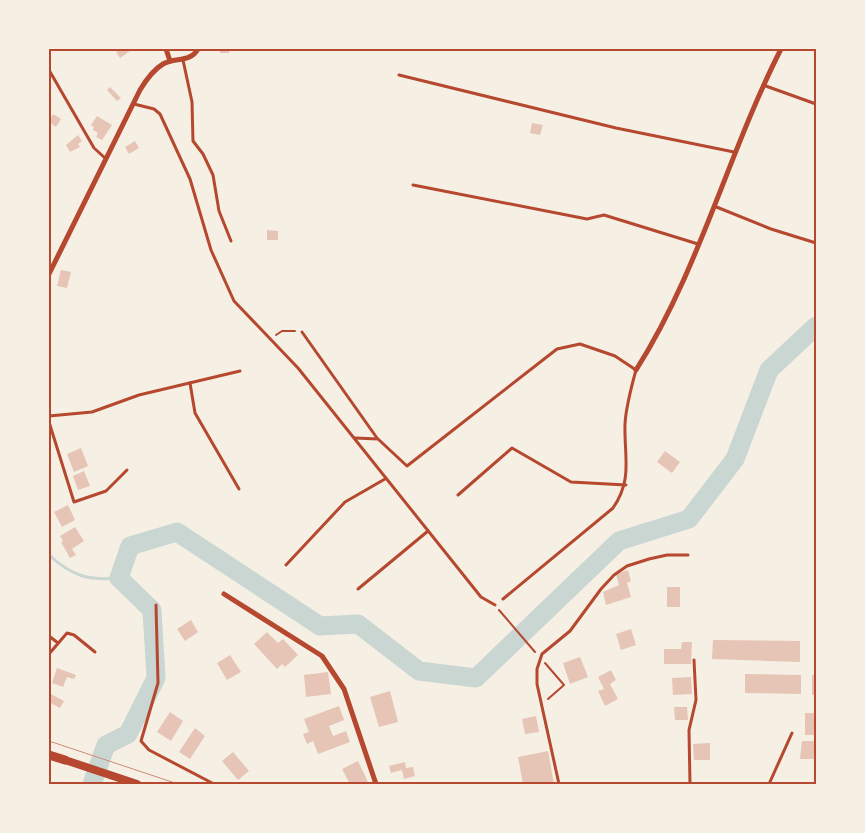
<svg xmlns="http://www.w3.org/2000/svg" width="865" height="833" font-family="'Source Sans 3',sans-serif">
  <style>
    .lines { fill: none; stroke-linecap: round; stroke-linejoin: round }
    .stream { stroke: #c9d6d2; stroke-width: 3 }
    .river { stroke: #c9d6d2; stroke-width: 19 }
    .building { fill: #e6c5b7 }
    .path { stroke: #b5482f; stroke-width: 2 }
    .service { stroke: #b5482f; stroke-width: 3 }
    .minor { stroke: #b5482f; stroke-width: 5 }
    .tertiary { stroke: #b5482f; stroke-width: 8 }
    .secondary { stroke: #b5482f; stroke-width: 9 }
    .tram { stroke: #cf8b77; stroke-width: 1 }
    .neatline { fill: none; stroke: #b5482f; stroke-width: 2 }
  </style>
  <rect width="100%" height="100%" fill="#f6efe4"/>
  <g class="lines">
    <path class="stream" d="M49,555C72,576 89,581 119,578"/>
    <polyline class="river" points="92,784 106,745 128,734 156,678 152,610 119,578 130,546 177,532 320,626 358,624 419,671 476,678 619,541 689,519 735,459 769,370 816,326"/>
  </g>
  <g class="building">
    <polygon points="121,49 129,49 130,51 120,58 116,52"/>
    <rect x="220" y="49" width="9" height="4"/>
    <polygon points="110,87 121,98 117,101 107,90"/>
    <polygon points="53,114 61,119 56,127 49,122"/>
    <polygon points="97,116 112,125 102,140 96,137 98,133 93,130 94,127 91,125"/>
    <polygon points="532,123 543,125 540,135 530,133"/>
    <polygon points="78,135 82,141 78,144 80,147 70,152 66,145"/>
    <polygon points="135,141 139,148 129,154 125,147"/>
    <polygon points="267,230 278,231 278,240 267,240"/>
    <polygon points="61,270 71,272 67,288 57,286"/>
    <polygon points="81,448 88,466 74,472 67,454"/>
    <polygon points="665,451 680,462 672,473 657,462"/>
    <polygon points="84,471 90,486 78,490 73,476"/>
    <polygon points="68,505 75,520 62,527 54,512"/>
    <polygon points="75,527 84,541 72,549 76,555 70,558 61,542 63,541 60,536"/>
    <polygon points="628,570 631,581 627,583 631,597 606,605 603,592 619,585 616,574"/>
    <rect x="667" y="587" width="13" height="20"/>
    <polygon points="191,620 198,632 185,641 177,629"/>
    <polygon points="631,629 636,645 621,650 616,634"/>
    <polygon points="267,632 278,643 283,639 298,655 285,667 282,664 277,669 254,644"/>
    <polygon points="713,640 800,641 800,662 712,659"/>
    <polygon points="682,642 692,642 691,664 664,664 664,649 681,649"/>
    <polygon points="230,655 241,672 227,680 217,663"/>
    <polygon points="580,657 588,677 570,684 563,663"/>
    <polygon points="57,668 76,675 74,679 67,677 63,687 52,683"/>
    <polygon points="611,670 616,680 610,684 618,699 605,706 598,691 604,689 598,677"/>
    <polygon points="328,672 331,694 306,697 304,675"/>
    <polygon points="745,674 801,675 801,694 745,693"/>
    <rect x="812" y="675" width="4" height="20"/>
    <polygon points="691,677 692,694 673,695 672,678"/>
    <polygon points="390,691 398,722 379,727 370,697"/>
    <polygon points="49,693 64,701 60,708 49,702"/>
    <polygon points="339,706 344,720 329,726 333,736 346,731 350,742 318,754 313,741 307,744 303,734 309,732 304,719"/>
    <polygon points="674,707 687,707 688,720 675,720"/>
    <polygon points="170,712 183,721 171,741 157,732"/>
    <rect x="805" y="713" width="11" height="22"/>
    <polygon points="536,716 539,732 525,734 522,719"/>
    <polygon points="195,728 205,736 190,759 179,752"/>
    <polygon points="802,741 816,741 816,759 800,759"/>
    <polygon points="710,743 710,760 694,760 693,744"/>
    <polygon points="548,751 554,784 523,784 518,757"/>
    <polygon points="233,752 249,771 238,780 222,761"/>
    <polygon points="358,761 369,784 350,784 342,769"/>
    <polygon points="405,762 406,768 413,767 415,776 404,779 402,770 391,773 389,766"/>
  </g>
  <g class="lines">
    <g class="path">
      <polyline points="276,335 282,331 295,331"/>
      <polyline points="499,610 535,652"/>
      <polyline points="545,663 564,685 548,699"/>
    </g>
    <g class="service">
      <polyline points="183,60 192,102 193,141 203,154 213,175 219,211 231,241"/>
      <polyline points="49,70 94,148 105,158"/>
      <polyline points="399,75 616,128 734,152"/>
      <polyline points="763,85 816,104"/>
      <polyline points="134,104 154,109 160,114 190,179 211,250 234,301 298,368 481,597 495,605"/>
      <polyline points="413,185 587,219 604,215 698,244"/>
      <polyline points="714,206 771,229 816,243"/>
      <polyline points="302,332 377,438"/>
      <polyline points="190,383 195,413 239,489"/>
      <polyline points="49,416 92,412 139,395 240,371"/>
      <polyline points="49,422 74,502 106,491 127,470"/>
      <path d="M355,438L378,439L407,466L557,349L580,344L615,356L636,370C631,388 626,406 625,424C624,457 633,479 613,508L503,599"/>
      <polyline points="458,495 512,448 571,482 626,485"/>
      <polyline points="286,565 345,502 385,479"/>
      <polyline points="358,589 428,531"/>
      <polyline points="156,605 158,683 141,741 149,750 214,784"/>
      <polyline points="49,636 58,643"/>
      <polyline points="49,654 67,633 74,635 95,652"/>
      <polyline points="559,784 537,684 537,669 542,654 570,631 601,589 614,575 627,566 649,559 667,555 688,555"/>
      <polyline points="690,784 689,730 696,700 694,660"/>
      <polyline points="769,784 792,733"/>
    </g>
    <g class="minor">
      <polyline points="166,49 170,61"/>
      <path d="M49,274L140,90C146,80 153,70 163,64C175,57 190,63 198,49"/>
      <path d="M636,370C699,271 728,153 781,49"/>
      <polyline points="224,594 322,656 344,689 376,784"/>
    </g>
    <polyline class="tertiary" points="65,760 137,784"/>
    <polyline class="secondary" points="49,755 65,760"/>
    <polyline class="tram" points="49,741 178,784"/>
  </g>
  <rect width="865" height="833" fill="none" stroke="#f6efe4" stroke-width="100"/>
  <rect x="50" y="50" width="765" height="733" class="neatline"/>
</svg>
